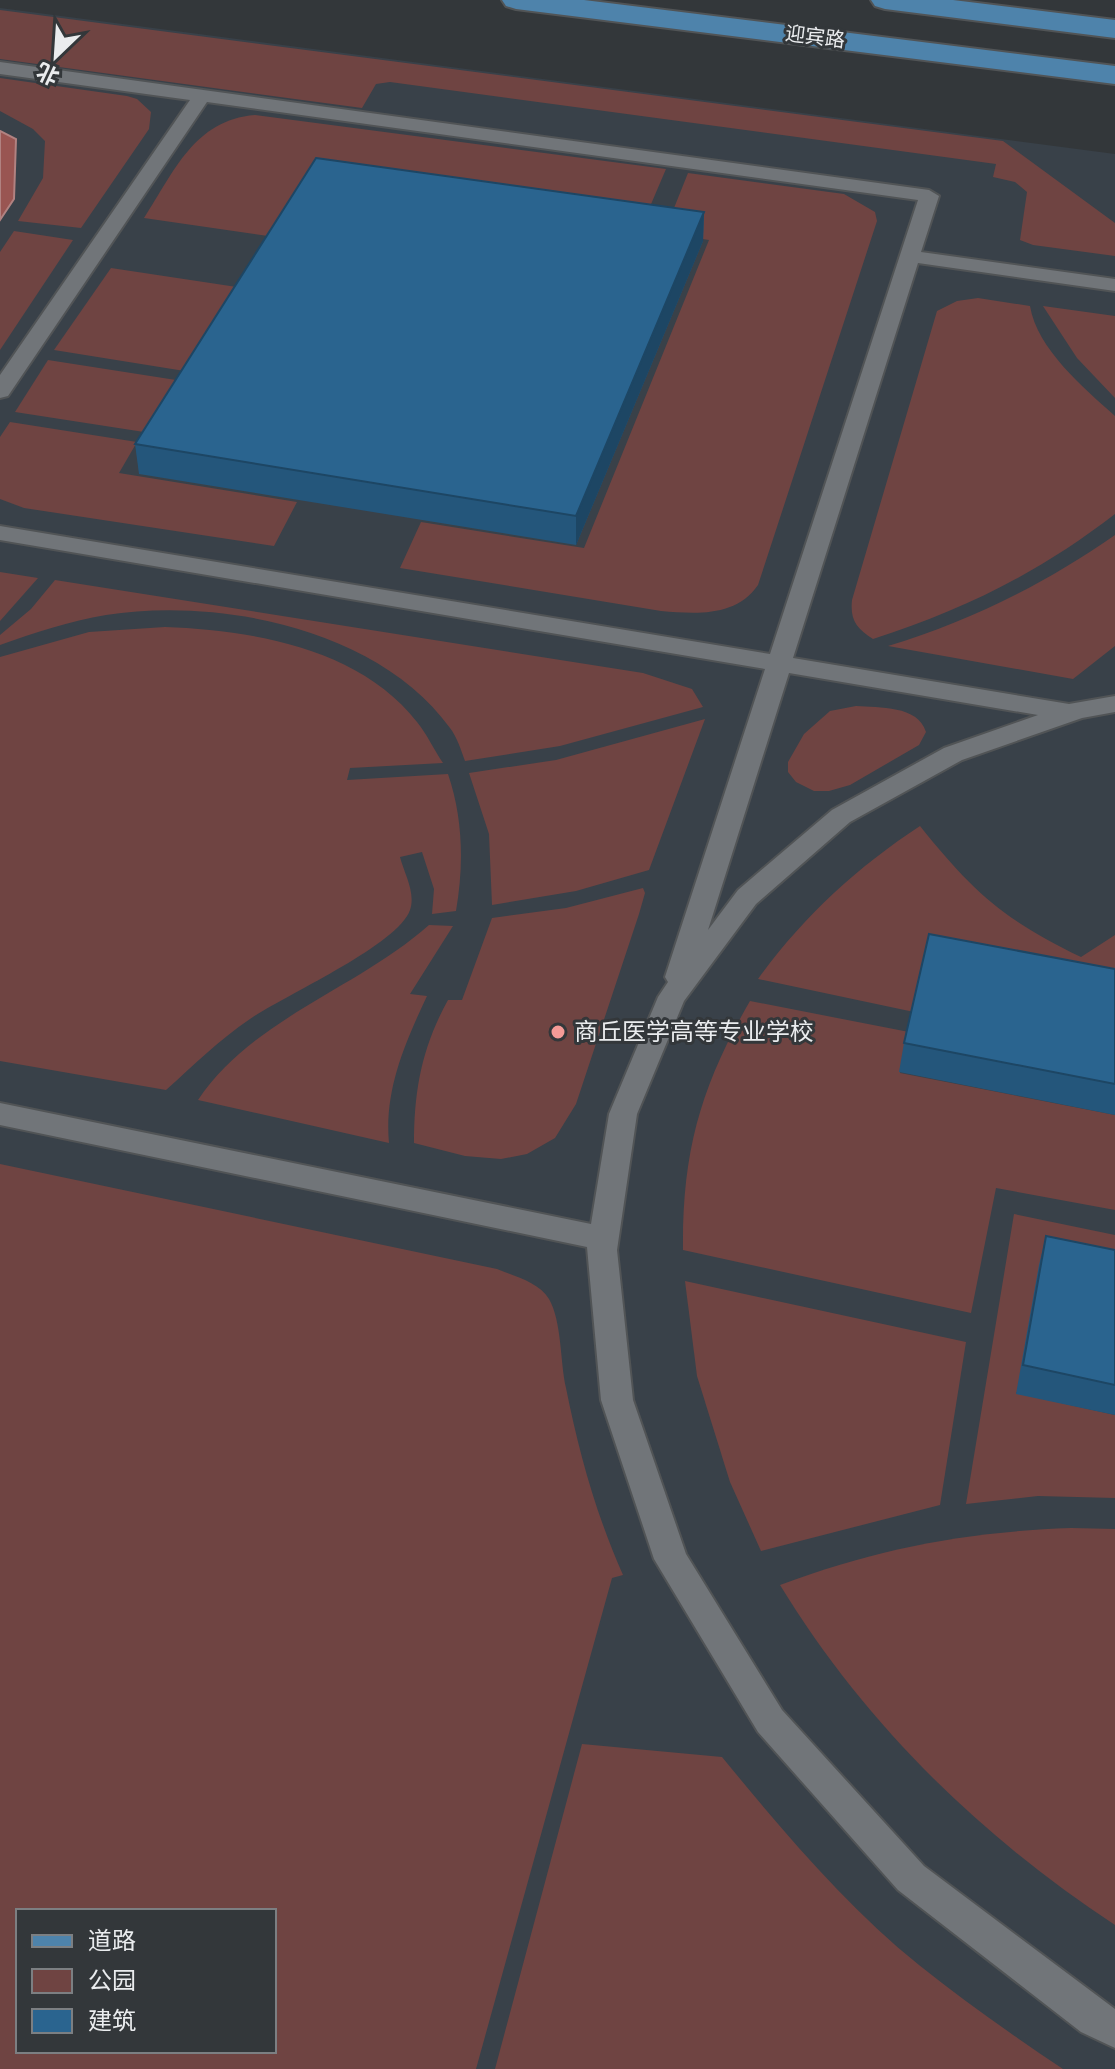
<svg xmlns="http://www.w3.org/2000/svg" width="1115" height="2069" font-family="Signika,'Noto Sans SC',sans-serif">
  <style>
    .built { fill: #394149; fill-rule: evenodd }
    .green { fill: #6f4442; fill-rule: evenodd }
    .water { fill: #995552; stroke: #b18281; stroke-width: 2 }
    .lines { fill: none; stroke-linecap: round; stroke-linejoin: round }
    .lane-casing { stroke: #515456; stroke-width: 4 }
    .primary-casing { stroke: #515456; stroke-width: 4 }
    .lane { fill: #717579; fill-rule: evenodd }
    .primary { fill: #4e83ab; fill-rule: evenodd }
    .wall { fill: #24567b }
    .shaded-wall { fill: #1d4664 }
    .building { fill: #2a648f; stroke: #1d4664; stroke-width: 2 }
    .poi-dot { fill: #f59b97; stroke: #33373a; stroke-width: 3 }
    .labels { text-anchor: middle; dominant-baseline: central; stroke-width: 6; stroke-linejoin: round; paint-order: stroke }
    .far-street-label { font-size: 20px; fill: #eaecee; stroke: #33373a }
    .poi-label { font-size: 24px; fill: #eaecee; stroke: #33373a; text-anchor: start }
  </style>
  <rect width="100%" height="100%" fill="#33373a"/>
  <path class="built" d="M0,8L1115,154V2069H0ZM18,1911H274V2051H18Z"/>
  <g class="green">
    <polygon points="0,10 1003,141 1115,223 1115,256 1033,245 1020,240 1027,192 1015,182 993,177 996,164 390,82 376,84 362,108 0,59"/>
    <polygon points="0,78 127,96 137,99 151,112 149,129 81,228 18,221 43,178 45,141 33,129 0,111"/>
    <path d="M255,115L666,169L640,230L282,238L144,218C174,172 194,120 255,115Z"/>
    <path d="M688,173L844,194L875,212L877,221L758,585C736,617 697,614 661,611L400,568L421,522L584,548L709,240L664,233Z"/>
    <polygon points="14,231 73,240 0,350 0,252"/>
    <polygon points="111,268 250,289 197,373 54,350"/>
    <path d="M978,298L1030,306C1037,349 1084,388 1115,416V514C1040,572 964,610 873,639C856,628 850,620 852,600L937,311L957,301Z"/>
    <polygon points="1043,306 1115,316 1115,398 1077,358"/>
    <polygon points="48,360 176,380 144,432 15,412"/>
    <polygon points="10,422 137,442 119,473 297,502 274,546 24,508 0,499 0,437"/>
    <path d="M1115,535V646L1073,679L888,646C970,621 1045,584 1115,535Z"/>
    <polygon points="0,572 38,578 0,621"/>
    <path d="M55,580L643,673L692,689L703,707L560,746L465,761C461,750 457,737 450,728C379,629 220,597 106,615C70,621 34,633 0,645V635L31,609Z"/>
    <path d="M165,627C251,630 360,648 417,722C427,734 434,750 443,763L350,768L347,780L448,774C463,818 464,865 456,911L432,914L434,889L422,852L400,857C404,873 416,893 410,910C398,945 285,995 250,1019C219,1040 194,1065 166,1090L0,1061V657L89,632Z"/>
    <path d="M856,706C879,708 918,705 926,732L919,745L850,785L829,791H814L796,782L788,772V762L804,734L830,711Z"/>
    <polygon points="705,719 649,870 576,891 492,905 489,834 469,773 556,760"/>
    <path d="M920,826C973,892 1004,920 1081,957L1115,935V1000L914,1012L758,979C803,917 856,868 920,826Z"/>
    <path d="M643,888L645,893L639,914L576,1104L555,1138L527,1154L501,1159L465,1156L414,1143C414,1090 422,1047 448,1000H462L492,918L566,908Z"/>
    <path d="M429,925L453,926L410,994L427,996C405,1043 384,1090 389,1143L198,1100C253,1018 357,989 429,925Z"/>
    <path d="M750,1001L909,1032L900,1073L1115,1115V1210L996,1188L971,1313L683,1250C682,1151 701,1086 750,1001Z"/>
    <path d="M0,1164L497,1269C514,1276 539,1282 549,1299C562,1322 560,1361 566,1388C579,1453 596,1514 623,1575L612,1578L476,2069H0ZM274,1911V2051H18V1911Z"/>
    <polygon points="1014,1214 1115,1235 1115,1281 1016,1393 1115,1415 1115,1498 1038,1496 966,1504"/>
    <polygon points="685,1281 966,1342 940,1505 761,1551 730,1482 697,1376"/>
    <path d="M1071,1528L1115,1529V1925C980,1836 864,1723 780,1585C879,1548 965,1532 1071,1528Z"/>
    <path d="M582,1744L722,1757C782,1830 845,1905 919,1965C965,2002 1014,2036 1063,2069H495Z"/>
  </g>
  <polygon class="water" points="0,131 16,139 14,199 0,220"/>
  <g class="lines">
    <g class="lane-casing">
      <path id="lane" d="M0,62L929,190L939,196L921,252L1115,279V291L918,263L793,658L1069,704L1115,696V712L1082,718L962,760L850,822L756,904L684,1001L637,1114L617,1250L633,1400L686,1554L782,1710L924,1866L1115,2009V2048L1081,2032L898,1890L758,1732L654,1559L601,1400L587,1247L0,1125V1103L591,1224L609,1114L658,997L668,982L665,977L765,669L0,540V526L770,654L918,200L207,102L8,396L0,398V375L190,100L0,74ZM789,673L1038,715L944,748L832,810L738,890L708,930Z"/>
    </g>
    <g class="primary-casing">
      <g id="primary">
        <polygon points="502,0 584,0 1115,66 1115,84 516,9 506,6"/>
        <polygon points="871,0 953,0 1115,20 1115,38 885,9 875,6"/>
      </g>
    </g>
    <use href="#lane" class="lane"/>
    <use href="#primary" class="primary"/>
  </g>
  <g class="wall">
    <polygon points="704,212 703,241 576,545 139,474 135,444"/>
    <polygon points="1115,969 1115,1115 899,1072 904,1043"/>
    <polygon points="1046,1236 1115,1250 1115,1415 1016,1394 1039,1265"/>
  </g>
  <polygon class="shaded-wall" points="704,212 703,241 576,545 576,516"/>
  <g class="building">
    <polygon points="316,158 704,212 576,516 135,444"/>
    <polygon points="929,934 1115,969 1115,1084 904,1043"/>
    <polygon points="1046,1236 1115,1250 1115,1385 1023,1365"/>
  </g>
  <circle class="poi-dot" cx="558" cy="1032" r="8"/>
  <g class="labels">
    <g class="far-street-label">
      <text transform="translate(815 37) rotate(7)">迎宾路</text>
    </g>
    <g class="poi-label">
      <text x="574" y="1032">商丘医学高等专业学校</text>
    </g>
  </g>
  <rect x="16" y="1909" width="260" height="144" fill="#33373a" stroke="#7c7f82" stroke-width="2"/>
  <rect x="32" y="1935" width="40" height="12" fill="#4e83ab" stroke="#7c7f82" stroke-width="2"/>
  <text x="88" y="1949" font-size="24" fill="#eaecee">道路</text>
  <rect x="32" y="1969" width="40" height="24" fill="#6f4442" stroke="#7c7f82" stroke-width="2"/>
  <text x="88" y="1989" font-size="24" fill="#eaecee">公园</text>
  <rect x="32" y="2009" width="40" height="24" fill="#2a648f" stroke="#7c7f82" stroke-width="2"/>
  <text x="88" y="2029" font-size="24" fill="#eaecee">建筑</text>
  <g transform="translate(56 56) rotate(205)" stroke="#33373a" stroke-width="6" paint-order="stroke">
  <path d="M0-6L14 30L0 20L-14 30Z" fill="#eaecee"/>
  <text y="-12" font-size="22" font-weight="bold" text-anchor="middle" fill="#eaecee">北</text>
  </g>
</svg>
